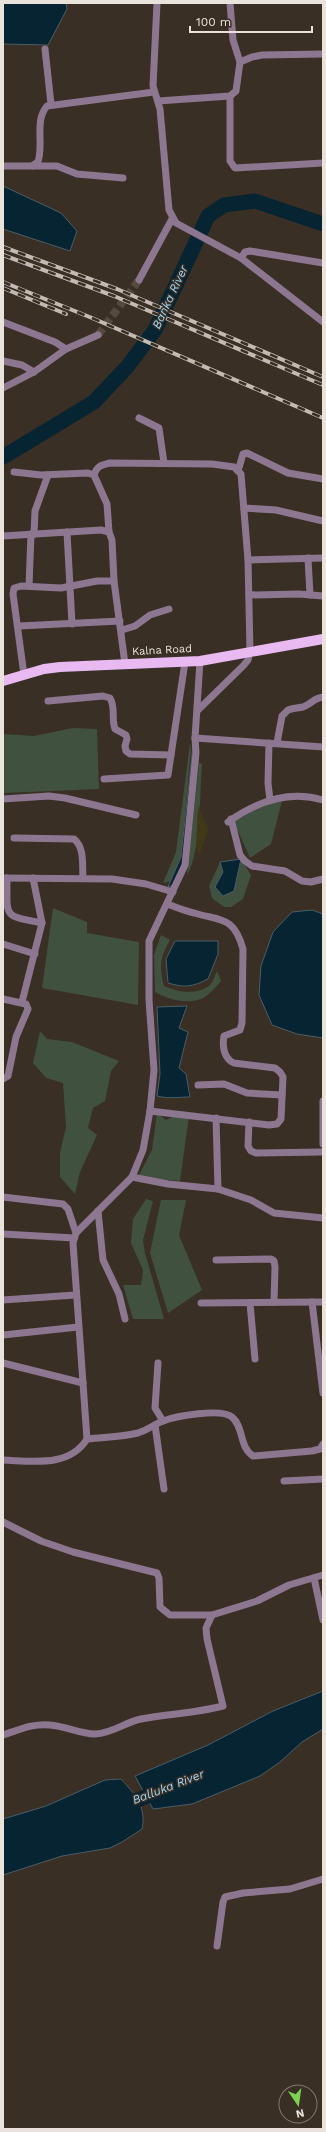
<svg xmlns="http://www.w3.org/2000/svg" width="326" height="2132" font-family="'Work Sans',sans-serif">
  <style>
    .green { fill: #41513f }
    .sand { fill: #413818 }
    .water { fill: #072433; stroke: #4b5d66 }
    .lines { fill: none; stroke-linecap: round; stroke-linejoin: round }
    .river { stroke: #072433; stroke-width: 15 }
    .tertiary-tunnel { stroke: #544a40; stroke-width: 8; stroke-dasharray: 8 4; stroke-linecap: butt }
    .minor { stroke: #8c7690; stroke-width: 7 }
    .primary { stroke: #e9baf1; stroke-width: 10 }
    .rail-casing { stroke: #c3bbb3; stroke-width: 4 }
    .rail { stroke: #392f24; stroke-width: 2.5; stroke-dasharray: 8; stroke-linecap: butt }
    .labels { text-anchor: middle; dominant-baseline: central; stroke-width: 3; stroke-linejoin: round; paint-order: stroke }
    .street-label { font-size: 11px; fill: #eae3dc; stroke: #392f24 }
    .water-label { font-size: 12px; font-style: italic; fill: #9dd5f7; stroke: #392f24 }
  </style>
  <rect width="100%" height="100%" fill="#392f24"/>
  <g class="green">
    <polygon points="73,728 97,729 99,789 3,793 3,734 34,736"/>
    <polygon points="190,744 191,749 181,857 172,881 163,883 176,852"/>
    <path d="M199,763L202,764C199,798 202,846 187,876Z"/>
    <polygon points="282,801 271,844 250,858 234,822 261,806"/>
    <polygon points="241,859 251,875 243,899 231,907 224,907 212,898 209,886 220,862 223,872 215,887 234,891"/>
    <polygon points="53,908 87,922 87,933 139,942 138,1005 42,988"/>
    <path d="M161,935L170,940C160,958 159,965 164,986C178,992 196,996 210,985C213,982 215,975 217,971L221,981C216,986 212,992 206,996C193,1006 167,1000 155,992L154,955Z"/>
    <polygon points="40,1031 47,1039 72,1042 119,1061 111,1071 105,1101 93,1108 88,1128 97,1135 80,1172 75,1194 60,1177 60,1153 66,1127 63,1083 46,1078 33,1063"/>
    <polygon points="157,1113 166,1120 176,1115 189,1116 180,1181 157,1179 139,1175 152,1150"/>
    <polygon points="146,1199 153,1201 143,1240 145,1253 164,1319 133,1319 123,1285 141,1285 143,1270 131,1243 133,1219"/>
    <polygon points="161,1200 186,1200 179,1235 202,1290 168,1313 150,1253"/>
  </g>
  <polygon class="sand" points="198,806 209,829 199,855 196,846"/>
  <g class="water">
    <polygon points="3,3 66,3 67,9 48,45 3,44"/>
    <polygon points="3,186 61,213 77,231 70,251 3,229"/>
    <polygon points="193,746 184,863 173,885 168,887 181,857"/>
    <polygon points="241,859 234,891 223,896 215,887 223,872 220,862"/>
    <polygon points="312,910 323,914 323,1038 297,1034 272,1025 259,995 261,966 273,932 292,912"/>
    <path d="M175,941H218V954L208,979C192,987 185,988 168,983L166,959Z"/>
    <path d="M187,1006L179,1028L188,1032L179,1068L186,1074L190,1097C178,1097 168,1099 157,1096L160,1074L157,1007Z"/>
    <polygon points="323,1691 323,1729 302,1742 280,1762 260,1776 192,1804 153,1809 135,1776 208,1745 273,1711"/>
    <path d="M121,1779C134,1793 147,1807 142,1829L122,1842L110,1848L62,1856L3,1875V1819L46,1806L105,1780Z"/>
  </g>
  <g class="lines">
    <g class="river">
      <polyline points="3,457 94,402 127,367 155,330 208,216 224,205 255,201 323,224"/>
      <polyline points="120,1806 165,1790"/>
    </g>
    <polyline class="tertiary-tunnel" points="98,335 139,280"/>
    <g class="minor">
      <polyline points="157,3 153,86 160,109 169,210 176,223 241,258 323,322"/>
      <polyline points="230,3 233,40 240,62"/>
      <polyline points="45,49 51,104"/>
      <polyline points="230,96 230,161 235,168 323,163"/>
      <polyline points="158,101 230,96 236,91 240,62 252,57 262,55 323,54"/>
      <path d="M3,166H32L38,162C44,144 34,121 47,106L154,92"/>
      <polyline points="33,166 57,166 77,174 123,178"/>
      <polyline points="241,258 245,252 250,251 323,263"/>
      <polyline points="139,280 172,219"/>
      <polyline points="3,322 55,342 66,349"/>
      <polyline points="3,361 22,365 34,372"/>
      <polyline points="3,388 34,372 66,349 98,335"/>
      <polyline points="139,418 159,428 164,463"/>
      <polyline points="238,471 243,454 247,453 288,473 323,479"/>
      <polyline points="14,472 41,475 88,473 94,475 107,504 109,532"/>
      <path d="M94,475C97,466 101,465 110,463L212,464L234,467L241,474L248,560L250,651L248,660L243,666L198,710"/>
      <polyline points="244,508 276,510 323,521"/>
      <polyline points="67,532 72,624"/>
      <polyline points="34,534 35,511 48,475"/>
      <polyline points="3,536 101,530 109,532 112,540 114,581 125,664"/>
      <polyline points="308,558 310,595"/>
      <polyline points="248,560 323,558"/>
      <polyline points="29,586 31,534"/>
      <polyline points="249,595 299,594 323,596"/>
      <polyline points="19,626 120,621"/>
      <polyline points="122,630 135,626 150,615 169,609"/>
      <polyline points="24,675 13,594 14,588 21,586 61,588 97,581 114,581"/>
      <path d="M48,701L103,696L110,698C116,708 111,718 115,729L126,735L127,739L125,746L126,751L130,754L171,755"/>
      <polyline points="195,738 323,747"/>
      <polyline points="269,743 268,783 270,800"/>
      <path d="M277,743L282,716L288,710C293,708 298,708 303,707C311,704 314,698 323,697"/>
      <polyline points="104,779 168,775 185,662"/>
      <polyline points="3,799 49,796 65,798 136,815"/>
      <polyline points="231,819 240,855 245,861 252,866 285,871 302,881 311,882 323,879"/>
      <path d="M228,822C256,802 289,790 323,800"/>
      <path d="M14,838L74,839C85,848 82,865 83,878"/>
      <polyline points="3,878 112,879 146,884 173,892"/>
      <path d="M7,878C7,919 3,915 42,923"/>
      <polyline points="3,944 35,954"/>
      <polyline points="3,999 26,1004 28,1009 16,1037 8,1076 3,1079"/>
      <polyline points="22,1002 42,923 33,878"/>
      <polyline points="198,1085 224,1084 247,1093 282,1095"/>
      <polyline points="323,1101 323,1144"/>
      <path d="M150,1111L269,1125L277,1124L281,1119L283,1077L280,1072L275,1068L234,1063C224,1059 222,1046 224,1036L240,1030L242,1023L243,949C234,916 221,921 194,913C185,911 176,907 167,904"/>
      <polyline points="216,1118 218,1189"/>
      <polyline points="249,1122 248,1146 251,1151 256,1153 323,1152"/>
      <polyline points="132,1177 168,1184 218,1189 251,1200 274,1213 323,1218"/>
      <polyline points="3,1197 63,1204 68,1209 76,1233"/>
      <polyline points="98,1211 103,1260 119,1294 125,1319"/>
      <polyline points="3,1234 74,1238"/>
      <polyline points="216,1260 271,1259 274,1261 275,1267 274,1302"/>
      <polyline points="3,1300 75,1295"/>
      <polyline points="312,1302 323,1393"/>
      <polyline points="201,1303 323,1302"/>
      <polyline points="250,1303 255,1359"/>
      <polyline points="3,1335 78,1327"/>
      <polyline points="3,1363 83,1383"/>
      <polyline points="158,1363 155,1408 163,1421"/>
      <polyline points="155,1425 164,1489"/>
      <path d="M87,1439C104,1437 122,1437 138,1433C148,1430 155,1424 163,1421C176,1416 221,1408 232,1417C244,1427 239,1447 253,1456L312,1451L320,1449L323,1444"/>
      <path d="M3,1460C32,1461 69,1468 87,1439L73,1243L76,1233L132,1177L143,1150L150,1111L154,1070L149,1000V941L185,865L196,753L195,738L200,661"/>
      <polyline points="284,1481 323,1479"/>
      <polyline points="3,1522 41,1541 73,1552 157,1573 159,1578 160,1607 170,1615 212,1615"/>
      <polyline points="314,1578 323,1620"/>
      <path d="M3,1735C19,1730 33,1723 50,1725C65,1726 80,1734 95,1734C114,1733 125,1722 141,1719C168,1714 196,1713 223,1706L207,1639L206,1628L212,1615L257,1601L289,1585L323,1575"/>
      <polyline points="217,1946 223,1902 225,1897 243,1893 290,1889 323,1879"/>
    </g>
    <polyline class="primary" points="3,681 44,669 60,667 200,661 323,639"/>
    <g class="rail-casing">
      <g id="rail">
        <polyline points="3,247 117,289 323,377"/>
        <polyline points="3,255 114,296 323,385"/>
        <polyline points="3,282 92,318 323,418"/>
        <polyline points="3,288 66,314"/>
      </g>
    </g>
    <use href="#rail" class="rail"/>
  </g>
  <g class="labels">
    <g class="street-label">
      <text transform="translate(162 650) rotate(-3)">Kalna Road</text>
    </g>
    <g class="water-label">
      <text transform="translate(170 297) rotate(-65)">Banka River</text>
      <text transform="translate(168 1787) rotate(-21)">Balluka River</text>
    </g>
  </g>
  <rect width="326" height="2132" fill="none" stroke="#eae3dc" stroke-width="8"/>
  <g transform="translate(298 2104) rotate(167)"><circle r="19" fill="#392f24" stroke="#80776e"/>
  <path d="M0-3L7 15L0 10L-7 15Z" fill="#7cd155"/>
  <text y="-6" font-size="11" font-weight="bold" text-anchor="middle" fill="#eae3dc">N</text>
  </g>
  <path d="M190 26v6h122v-6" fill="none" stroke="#eae3dc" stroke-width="2"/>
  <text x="196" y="26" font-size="12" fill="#eae3dc" stroke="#392f24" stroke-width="3" paint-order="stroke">100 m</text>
</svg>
